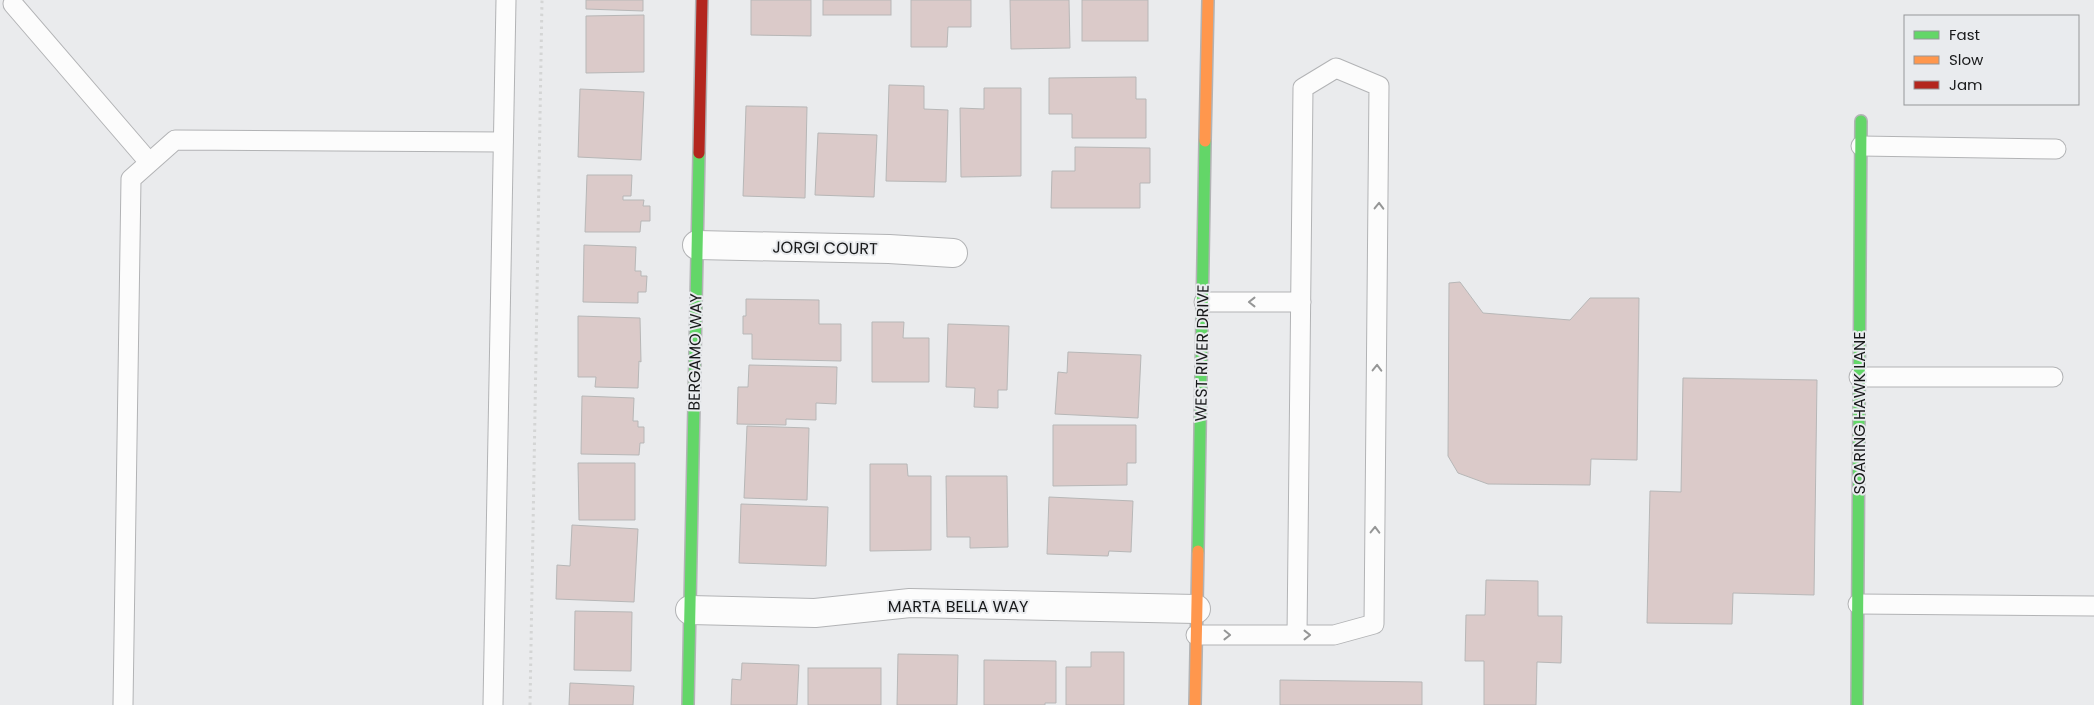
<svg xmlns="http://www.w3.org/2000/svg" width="2094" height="705" font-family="Poppins,sans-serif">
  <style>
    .building { fill: #dbcac9; stroke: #b7b7b7 }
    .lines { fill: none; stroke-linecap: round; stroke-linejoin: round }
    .lane-casing { stroke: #b2b3b5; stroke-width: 21 }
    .street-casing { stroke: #b2b3b5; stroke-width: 30 }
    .fast-casing { stroke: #b2b3b5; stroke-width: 14 }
    .slow-casing { stroke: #b2b3b5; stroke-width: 14 }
    .jam-casing { stroke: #b2b3b5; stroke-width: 14 }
    .path { stroke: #d4d5d5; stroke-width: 3; stroke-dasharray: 2.5 4; stroke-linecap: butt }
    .lane { stroke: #fcfcfc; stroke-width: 19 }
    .street { stroke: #fcfcfc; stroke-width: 28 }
    .fast { stroke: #63d668; stroke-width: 11 }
    .slow { stroke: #ff974d; stroke-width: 11 }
    .jam { stroke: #b3261e; stroke-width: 11 }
    .oneway { stroke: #959696 }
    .labels { text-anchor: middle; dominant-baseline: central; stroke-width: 4; stroke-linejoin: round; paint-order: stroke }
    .street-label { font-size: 16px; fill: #18191a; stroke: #e9ebee }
  </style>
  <rect width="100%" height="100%" fill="#eaebed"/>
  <g class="building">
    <polygon points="586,0 643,0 643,11 586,9"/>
    <polygon points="751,0 811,0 811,36 751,35"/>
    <rect x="823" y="0" width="68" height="15"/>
    <polygon points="911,0 971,0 971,27 948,27 947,47 911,47"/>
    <polygon points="1010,0 1069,0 1070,48 1011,49"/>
    <rect x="1082" y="0" width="66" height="41"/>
    <polygon points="644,15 644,72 586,73 586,16"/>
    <polygon points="1136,77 1136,99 1146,99 1146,138 1072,138 1072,114 1049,114 1049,78"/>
    <polygon points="889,85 924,86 924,109 948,110 946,182 886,181"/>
    <polygon points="984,88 1021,88 1021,176 961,177 960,108 984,109"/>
    <polygon points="580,89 644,92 641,160 578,157"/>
    <polygon points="746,106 807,107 805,198 743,196"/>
    <polygon points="818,133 877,135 874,197 815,195"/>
    <polygon points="1075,147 1150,148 1150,183 1140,183 1140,208 1051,208 1052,171 1075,171"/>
    <polygon points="587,175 632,175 631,196 623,196 623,200 644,200 643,206 650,206 650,221 641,221 640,232 585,232"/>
    <polygon points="584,245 636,247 635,271 641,271 641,276 647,276 646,292 638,292 638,303 583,302"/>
    <polygon points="1460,282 1483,313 1570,320 1590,298 1639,298 1637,460 1591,459 1590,485 1488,484 1458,473 1448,456 1449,283"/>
    <polygon points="746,299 819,300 819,324 841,324 841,361 752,359 752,334 743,334 743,316 746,316"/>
    <polygon points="578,316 640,318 641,362 639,361 638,388 595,387 596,377 578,377"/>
    <polygon points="872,322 904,322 903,338 929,338 929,382 872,382"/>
    <polygon points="948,324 1009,326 1007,390 998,390 998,408 974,407 975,388 946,387"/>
    <polygon points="1068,352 1141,355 1138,418 1055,414 1058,372 1067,373"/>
    <polygon points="749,365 837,367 836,404 816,403 816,420 786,419 786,425 737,424 738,387 748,387"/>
    <polygon points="1683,378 1817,380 1814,595 1733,593 1732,624 1647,623 1650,491 1681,492"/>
    <polygon points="582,396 634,398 633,421 638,421 638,427 644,427 644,443 640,443 639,455 581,454"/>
    <polygon points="1053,425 1136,425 1136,463 1127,463 1127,485 1053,486"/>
    <polygon points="747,426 809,428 807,500 744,498"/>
    <polygon points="578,463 635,463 635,520 579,520"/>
    <polygon points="870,464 907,464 908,476 931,476 931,550 870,551"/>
    <polygon points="946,476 1007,476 1008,547 970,548 970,537 947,537"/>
    <polygon points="1049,497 1133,501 1131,552 1109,551 1108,556 1047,554"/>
    <polygon points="741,504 828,507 826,566 739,563"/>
    <polygon points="572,525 638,529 634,602 556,599 557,565 570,566"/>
    <polygon points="1486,580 1538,581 1538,616 1562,616 1561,663 1537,662 1536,705 1484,705 1484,661 1465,661 1466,615 1485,615"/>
    <polygon points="575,611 632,612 631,671 574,670"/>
    <polygon points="1091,652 1124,652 1124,705 1066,705 1066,667 1091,667"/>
    <polygon points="898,654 958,655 957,705 897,705"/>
    <polygon points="984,660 1056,661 1056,703 1045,703 1045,705 984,705"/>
    <polygon points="742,663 799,665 797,705 731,705 732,679 741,680"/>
    <rect x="808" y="668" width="73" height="37"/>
    <polygon points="1280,680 1422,682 1422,705 1280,705"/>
    <polygon points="570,683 634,686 633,705 569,705"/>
  </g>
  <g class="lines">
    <g class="lane-casing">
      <g id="lane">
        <polyline points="13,4 149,162"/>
        <polyline points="1861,146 2056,149"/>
        <polyline points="1204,302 1301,302"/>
        <polyline points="1859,377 2053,377"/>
        <polyline points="1858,604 2094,606"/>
        <polyline points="1196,635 1334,635 1374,624 1379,86 1336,68 1303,88 1297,635"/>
        <polyline points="123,705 131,179 175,140 503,142"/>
        <polyline points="493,705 506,0"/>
      </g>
    </g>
    <g class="street-casing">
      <g id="street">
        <polyline points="697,245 889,249 953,253"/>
        <polyline points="690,610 815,613 910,603 1196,609"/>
      </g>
    </g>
    <g class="fast-casing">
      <g id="fast">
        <polyline points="1198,551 1205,141"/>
        <polyline points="688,705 699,153"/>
        <polyline points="1857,705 1861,121"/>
      </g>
    </g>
    <g class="slow-casing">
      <g id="slow">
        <polyline points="1205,141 1208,0"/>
        <polyline points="1195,705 1198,551"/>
      </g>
    </g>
    <g class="jam-casing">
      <polyline id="jam" points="699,153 702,0"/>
    </g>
    <polyline class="path" points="530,705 542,0"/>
    <use href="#lane" class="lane"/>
    <use href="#street" class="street"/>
    <use href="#fast" class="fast"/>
    <use href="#slow" class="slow"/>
    <use href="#jam" class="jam"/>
  </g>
  <defs><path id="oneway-chevron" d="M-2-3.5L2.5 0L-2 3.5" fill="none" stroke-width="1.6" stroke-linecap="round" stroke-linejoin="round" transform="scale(1.25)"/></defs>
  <g class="oneway">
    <use href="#oneway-chevron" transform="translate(1379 206) rotate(-89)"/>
    <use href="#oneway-chevron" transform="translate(1252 302) rotate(180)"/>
    <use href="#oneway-chevron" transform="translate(1377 368) rotate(-89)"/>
    <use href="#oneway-chevron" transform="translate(1375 530) rotate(-89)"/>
    <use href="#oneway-chevron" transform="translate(1227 635) rotate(1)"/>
    <use href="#oneway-chevron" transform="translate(1307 635)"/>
  </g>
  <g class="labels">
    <g class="street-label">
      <text transform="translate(825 248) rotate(1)">JORGI COURT</text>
      <text transform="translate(695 352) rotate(-89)">BERGAMO WAY</text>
      <text transform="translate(1202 353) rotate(-89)">WEST RIVER DRIVE</text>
      <text transform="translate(1859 413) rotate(-90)">SOARING HAWK LANE</text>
      <text x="958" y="606">MARTA BELLA WAY</text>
    </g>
  </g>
  <rect x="1904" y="15" width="175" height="90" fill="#e9ebee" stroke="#959799"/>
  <rect x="1914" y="31" width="25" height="8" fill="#63d668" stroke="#959799"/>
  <text x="1949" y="40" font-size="15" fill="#18191a">Fast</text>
  <rect x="1914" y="56" width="25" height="8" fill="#ff974d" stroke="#959799"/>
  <text x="1949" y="65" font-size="15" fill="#18191a">Slow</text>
  <rect x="1914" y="81" width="25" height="8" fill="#b3261e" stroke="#959799"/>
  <text x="1949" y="90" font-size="15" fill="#18191a">Jam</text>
</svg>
